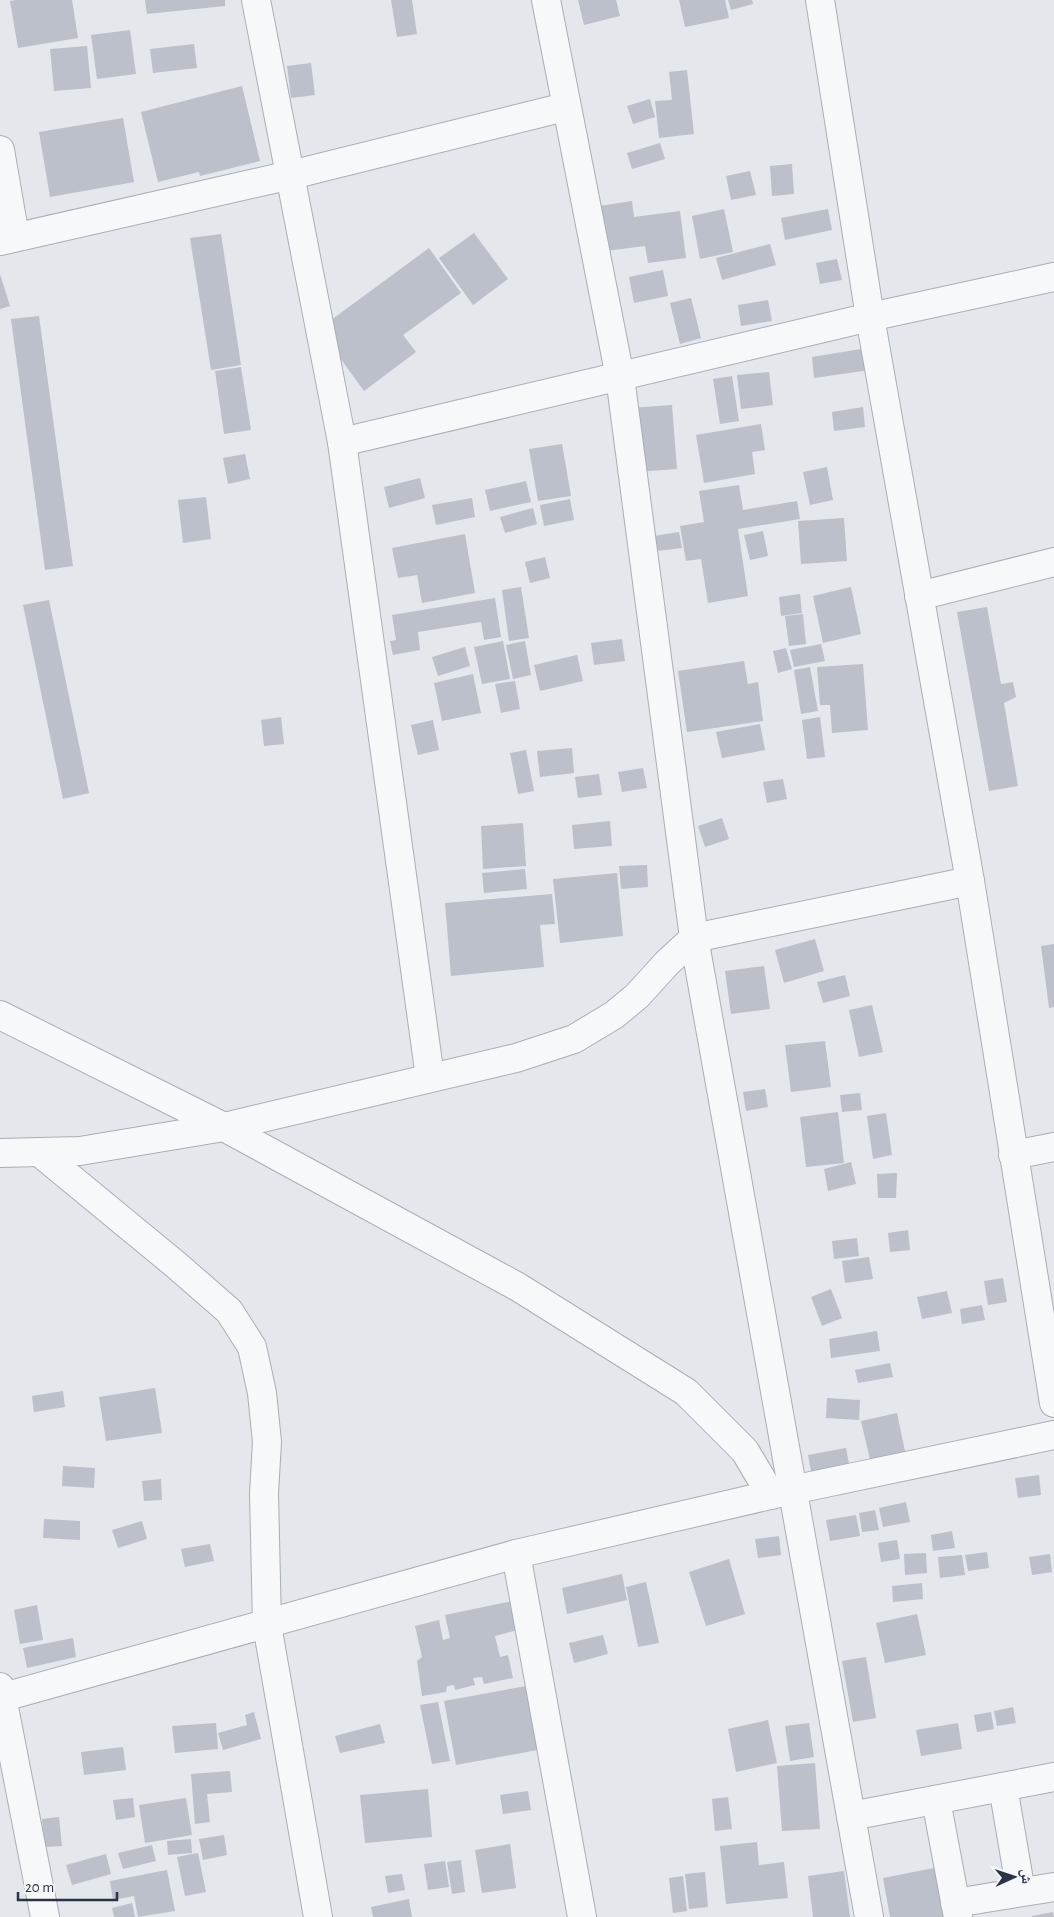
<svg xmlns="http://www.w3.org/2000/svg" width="1054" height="1917" font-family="'Alegreya Sans','Noto Naskh Arabic',sans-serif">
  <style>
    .building { fill: #bbc0ca }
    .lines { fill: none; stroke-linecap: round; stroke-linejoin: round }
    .street-casing { stroke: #a9aeb7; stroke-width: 30 }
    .street { stroke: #f7f8fa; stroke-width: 28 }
  </style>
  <rect width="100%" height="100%" fill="#e4e7ec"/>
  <g class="building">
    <polygon points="16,0 72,0 78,38 18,48 10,1"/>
    <polygon points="145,0 225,0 225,6 147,14"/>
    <polygon points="391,0 412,0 417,34 397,37"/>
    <polygon points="578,0 616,0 620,16 584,25"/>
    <polygon points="679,0 725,0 729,18 685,27"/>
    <polygon points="728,0 752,0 753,4 731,10"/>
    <polygon points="130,30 136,74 97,79 91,35"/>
    <polygon points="194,44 197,68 153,73 150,49"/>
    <polygon points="87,46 91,88 54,91 50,49"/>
    <polygon points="311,63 315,95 291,98 287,66"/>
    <polygon points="687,70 694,134 659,138 655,101 672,100 669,72"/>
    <polygon points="242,86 260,161 200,176 199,172 158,182 141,112"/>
    <polygon points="650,99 655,117 633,124 627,106"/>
    <polygon points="123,118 134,182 50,197 39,132"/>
    <polygon points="660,143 665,159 632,169 627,153"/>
    <polygon points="792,164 794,194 772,196 770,166"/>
    <polygon points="750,171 756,195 731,200 726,176"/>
    <polygon points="632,201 634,217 680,211 686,258 648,263 645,246 598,252 593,207"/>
    <polygon points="724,209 733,252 700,259 692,216"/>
    <polygon points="828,209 832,230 785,240 781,218"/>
    <polygon points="474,233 508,279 473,305 439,258"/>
    <polygon points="221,234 241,365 211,370 190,238"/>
    <polygon points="770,244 776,265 722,280 716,258"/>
    <polygon points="429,248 461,293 403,335 416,352 364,391 319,329"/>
    <polygon points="837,259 842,280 820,284 816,263"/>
    <polygon points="663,270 668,296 634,303 629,277"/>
    <polygon points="0,274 10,306 0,309"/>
    <polygon points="691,298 701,338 680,344 670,303"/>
    <polygon points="768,300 772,321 741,326 738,305"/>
    <polygon points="39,316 73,566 45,570 11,319"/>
    <polygon points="867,348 870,370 814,378 812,357"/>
    <polygon points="241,367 251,430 224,434 215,371"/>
    <polygon points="769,372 773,405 741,409 737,375"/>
    <polygon points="732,376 739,421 720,424 713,379"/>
    <polygon points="672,405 677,469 635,472 630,408"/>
    <polygon points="863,407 865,427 834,431 832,412"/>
    <polygon points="761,424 765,450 752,452 755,474 704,483 696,435"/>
    <polygon points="562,444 571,496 538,501 529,449"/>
    <polygon points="245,454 250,479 228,484 223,458"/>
    <polygon points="827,467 833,500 810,505 803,472"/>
    <polygon points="420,478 425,498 389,508 384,487"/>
    <polygon points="526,481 531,502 490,511 485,490"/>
    <polygon points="739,485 743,510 797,501 800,519 738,529 748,596 708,603 701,559 686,561 680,526 704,522 699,491"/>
    <polygon points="206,497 211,539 183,543 178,500"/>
    <polygon points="472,498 475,517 436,525 432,505"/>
    <polygon points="570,499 574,520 544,526 540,505"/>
    <polygon points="533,508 537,524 505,533 500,517"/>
    <polygon points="844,518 847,561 801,564 798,521"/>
    <polygon points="763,531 768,556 750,560 744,535"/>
    <polygon points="679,532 682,548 657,551 654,536"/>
    <polygon points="465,534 475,593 422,603 417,575 398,578 392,548"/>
    <polygon points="545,557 550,578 530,583 525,562"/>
    <polygon points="521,587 529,638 509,641 502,590"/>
    <polygon points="851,587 861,634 823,643 813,596"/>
    <polygon points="800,594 802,613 781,616 779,597"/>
    <polygon points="495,598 501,637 484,640 481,622 418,632 420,650 393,655 390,641 396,640 392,615"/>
    <polygon points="49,600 89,793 63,799 23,605"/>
    <polygon points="987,607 1001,684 1013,682 1016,697 1004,703 1018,786 989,791 957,612"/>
    <polygon points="803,614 806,644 789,646 785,616"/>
    <polygon points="622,639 625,661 594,665 591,643"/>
    <polygon points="503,641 510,679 482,684 474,647"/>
    <polygon points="525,641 531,675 513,679 506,645"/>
    <polygon points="821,644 825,661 794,667 790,650"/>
    <polygon points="465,647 470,666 438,676 432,657"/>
    <polygon points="786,648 792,669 778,673 773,651"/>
    <polygon points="577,655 583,681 540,691 534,665"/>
    <polygon points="744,661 748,684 758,682 763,721 687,732 678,671"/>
    <polygon points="863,664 868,730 832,733 830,705 820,705 817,667"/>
    <polygon points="810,667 818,711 801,714 794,670"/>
    <polygon points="473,674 481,713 442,721 434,683"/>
    <polygon points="515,681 520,709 501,713 495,684"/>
    <polygon points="281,717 284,744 264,746 261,720"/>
    <polygon points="820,717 825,757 807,759 802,720"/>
    <polygon points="433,720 439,750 418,755 411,725"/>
    <polygon points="760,724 765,750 722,758 716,732"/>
    <polygon points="572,748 574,773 540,777 537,751"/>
    <polygon points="526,750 534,791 518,794 510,753"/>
    <polygon points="643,768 647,788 622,792 618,772"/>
    <polygon points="599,774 602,795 578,798 575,777"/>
    <polygon points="783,779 787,799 767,803 763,782"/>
    <polygon points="722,818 729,839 705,847 698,826"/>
    <polygon points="610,821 612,846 574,849 572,825"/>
    <polygon points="523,823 526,866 483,869 481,826"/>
    <polygon points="647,865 648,887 621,889 619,866"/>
    <polygon points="525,869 527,889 484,893 482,873"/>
    <polygon points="617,873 623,936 560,943 553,879"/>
    <polygon points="552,894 555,924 540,925 544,967 451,976 445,903"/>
    <polygon points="815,939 824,971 784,983 775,950"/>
    <polygon points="1054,944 1054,1007 1049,1008 1041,946"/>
    <polygon points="764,966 770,1009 731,1014 725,971"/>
    <polygon points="845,975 850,996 823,1003 817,982"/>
    <polygon points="872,1005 883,1052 859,1057 849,1010"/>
    <polygon points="825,1041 831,1087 791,1092 785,1045"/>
    <polygon points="765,1089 768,1107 746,1111 743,1092"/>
    <polygon points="860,1093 862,1110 842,1112 840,1095"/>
    <polygon points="838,1112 844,1163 806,1167 800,1117"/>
    <polygon points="886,1113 892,1155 873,1159 867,1116"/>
    <polygon points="851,1162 856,1184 828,1191 824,1169"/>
    <polygon points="897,1173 896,1198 878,1198 877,1174"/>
    <polygon points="908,1230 910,1250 890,1252 888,1233"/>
    <polygon points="857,1238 859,1256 834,1259 832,1241"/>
    <polygon points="869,1257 873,1279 845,1283 842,1261"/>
    <polygon points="1003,1278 1007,1302 988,1305 984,1281"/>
    <polygon points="831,1289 842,1318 822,1326 811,1297"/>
    <polygon points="947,1291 952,1313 922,1319 917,1297"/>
    <polygon points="982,1305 985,1320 962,1324 960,1309"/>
    <polygon points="877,1331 880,1351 831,1358 829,1339"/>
    <polygon points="890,1363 893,1377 858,1383 855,1370"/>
    <polygon points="155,1388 162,1433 106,1441 99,1397"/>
    <polygon points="63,1391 65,1407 34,1412 32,1396"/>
    <polygon points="827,1398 860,1400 859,1420 826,1418"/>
    <polygon points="897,1413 906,1456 871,1464 861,1421"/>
    <polygon points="846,1448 850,1469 812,1477 808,1455"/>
    <polygon points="63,1466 95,1468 94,1488 62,1486"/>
    <polygon points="1039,1475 1041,1495 1018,1498 1015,1478"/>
    <polygon points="161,1479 162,1500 144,1501 142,1481"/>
    <polygon points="906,1502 910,1522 883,1527 879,1508"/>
    <polygon points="875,1510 879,1530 862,1532 859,1513"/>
    <polygon points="856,1515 860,1536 830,1541 826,1520"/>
    <polygon points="44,1519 80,1521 80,1540 43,1538"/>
    <polygon points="142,1521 147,1539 118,1548 112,1530"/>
    <polygon points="952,1531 955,1548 933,1551 931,1535"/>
    <polygon points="779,1536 781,1555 758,1558 755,1539"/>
    <polygon points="897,1540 900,1559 881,1562 878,1543"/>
    <polygon points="210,1544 214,1561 185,1567 181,1549"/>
    <polygon points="987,1552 989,1568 968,1571 965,1555"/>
    <polygon points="926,1553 927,1573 905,1575 904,1554"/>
    <polygon points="1050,1554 1052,1572 1032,1575 1029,1557"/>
    <polygon points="962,1555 965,1575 940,1578 938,1557"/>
    <polygon points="729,1559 745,1614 706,1626 689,1572"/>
    <polygon points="622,1574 627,1600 567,1614 562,1588"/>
    <polygon points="646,1582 659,1643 638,1647 626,1587"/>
    <polygon points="922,1583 923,1599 893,1602 892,1586"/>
    <polygon points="512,1601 518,1630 495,1636 500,1657 508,1655 513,1678 484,1684 482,1677 473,1678 475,1685 455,1690 454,1685 447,1686 446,1692 422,1696 417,1661 422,1657 415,1626 439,1620 443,1640 450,1638 445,1615"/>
    <polygon points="37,1605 43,1640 20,1644 14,1610"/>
    <polygon points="917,1614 926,1655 885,1663 876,1623"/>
    <polygon points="603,1635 608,1654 574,1663 569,1643"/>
    <polygon points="73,1638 76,1657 27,1668 23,1648"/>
    <polygon points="866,1657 876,1718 853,1722 842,1661"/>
    <polygon points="526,1686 538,1750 456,1765 444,1701"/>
    <polygon points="438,1702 450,1761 432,1764 420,1705"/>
    <polygon points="1013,1707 1016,1723 997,1726 994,1711"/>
    <polygon points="254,1712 261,1739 223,1750 218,1733 247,1725 245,1715"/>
    <polygon points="991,1712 994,1729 977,1732 974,1715"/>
    <polygon points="768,1720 777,1763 736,1772 728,1729"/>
    <polygon points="216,1723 218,1749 175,1753 172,1726"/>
    <polygon points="809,1723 814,1757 790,1761 785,1726"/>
    <polygon points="958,1723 962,1749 921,1756 916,1730"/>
    <polygon points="380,1724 385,1743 340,1753 335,1736"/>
    <polygon points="123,1747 126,1770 84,1775 81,1752"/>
    <polygon points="815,1763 820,1829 782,1831 777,1766"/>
    <polygon points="230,1771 232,1792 207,1794 210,1822 195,1824 191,1774"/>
    <polygon points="428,1789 432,1837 365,1843 360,1795"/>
    <polygon points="528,1791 531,1810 503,1814 500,1795"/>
    <polygon points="728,1797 732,1829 715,1831 712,1799"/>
    <polygon points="133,1798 135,1817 116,1820 113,1800"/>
    <polygon points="186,1798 192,1835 145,1843 139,1805"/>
    <polygon points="59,1817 62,1846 45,1847 42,1819"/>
    <polygon points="224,1835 227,1855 203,1860 199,1839"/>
    <polygon points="191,1839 192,1853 168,1855 167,1841"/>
    <polygon points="757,1842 759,1865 784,1862 788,1898 726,1904 720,1846"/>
    <polygon points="510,1844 516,1888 482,1893 475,1850"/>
    <polygon points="152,1845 156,1861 123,1869 118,1853"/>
    <polygon points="198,1853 206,1892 185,1896 177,1857"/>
    <polygon points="106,1854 111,1874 72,1885 66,1865"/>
    <polygon points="461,1860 465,1892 452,1894 447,1862"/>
    <polygon points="445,1861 449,1887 428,1890 424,1864"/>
    <polygon points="944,1866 949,1917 890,1917 883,1878"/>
    <polygon points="167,1870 175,1911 138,1917 134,1896 113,1900 110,1881"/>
    <polygon points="844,1871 850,1917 813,1917 808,1876"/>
    <polygon points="705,1872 708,1907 689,1909 685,1874"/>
    <polygon points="402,1874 405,1890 388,1893 385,1876"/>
    <polygon points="683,1876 687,1911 673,1913 669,1878"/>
    <polygon points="409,1899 412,1917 373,1917 371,1907"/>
    <polygon points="132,1903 135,1917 114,1917 112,1908"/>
    <polygon points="1053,1912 1054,1917 1032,1917 1032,1916"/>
  </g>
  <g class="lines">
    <g class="street-casing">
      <g id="street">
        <polyline points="256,0 342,442 430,1077"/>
        <polyline points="546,0 620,377 694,938 869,1917"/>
        <polyline points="820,0 870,317 970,881 1054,1403"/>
        <polyline points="0,150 15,237"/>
        <polyline points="0,241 291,175 565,107"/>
        <polyline points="342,442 870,317 1054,277"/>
        <polyline points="919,596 1054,562"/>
        <polyline points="0,1015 224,1127 518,1287 686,1392 745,1451 771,1495"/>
        <polyline points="39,1152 175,1264 229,1311 252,1347 262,1393 267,1442 264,1493 267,1625 318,1917"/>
        <polyline points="0,1153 80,1151 224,1127 516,1058 574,1039 614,1015 637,996 667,963 694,938 970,881"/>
        <polyline points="1013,1155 1054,1147"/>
        <polyline points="516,1554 582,1917"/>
        <polyline points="0,1687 45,1917"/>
        <polyline points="0,1698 516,1554 792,1490 1054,1435"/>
        <polyline points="1003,1787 1021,1892"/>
        <polyline points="936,1800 958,1917"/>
        <polyline points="851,1816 1054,1777"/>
        <polyline points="955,1903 1054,1887"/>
      </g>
    </g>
    <use href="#street" class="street"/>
  </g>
  <g transform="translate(1014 1877) rotate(87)" stroke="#f4f6f9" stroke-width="4" paint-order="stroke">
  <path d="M0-4L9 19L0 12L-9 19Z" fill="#2b3445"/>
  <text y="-8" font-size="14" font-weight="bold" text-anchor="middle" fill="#2b3445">ش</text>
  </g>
  <path d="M18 1892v8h99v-8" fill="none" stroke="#2b3445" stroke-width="2.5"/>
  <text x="25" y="1892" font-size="15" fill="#2b3445" stroke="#f4f6f9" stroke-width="4" paint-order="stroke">20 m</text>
</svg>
